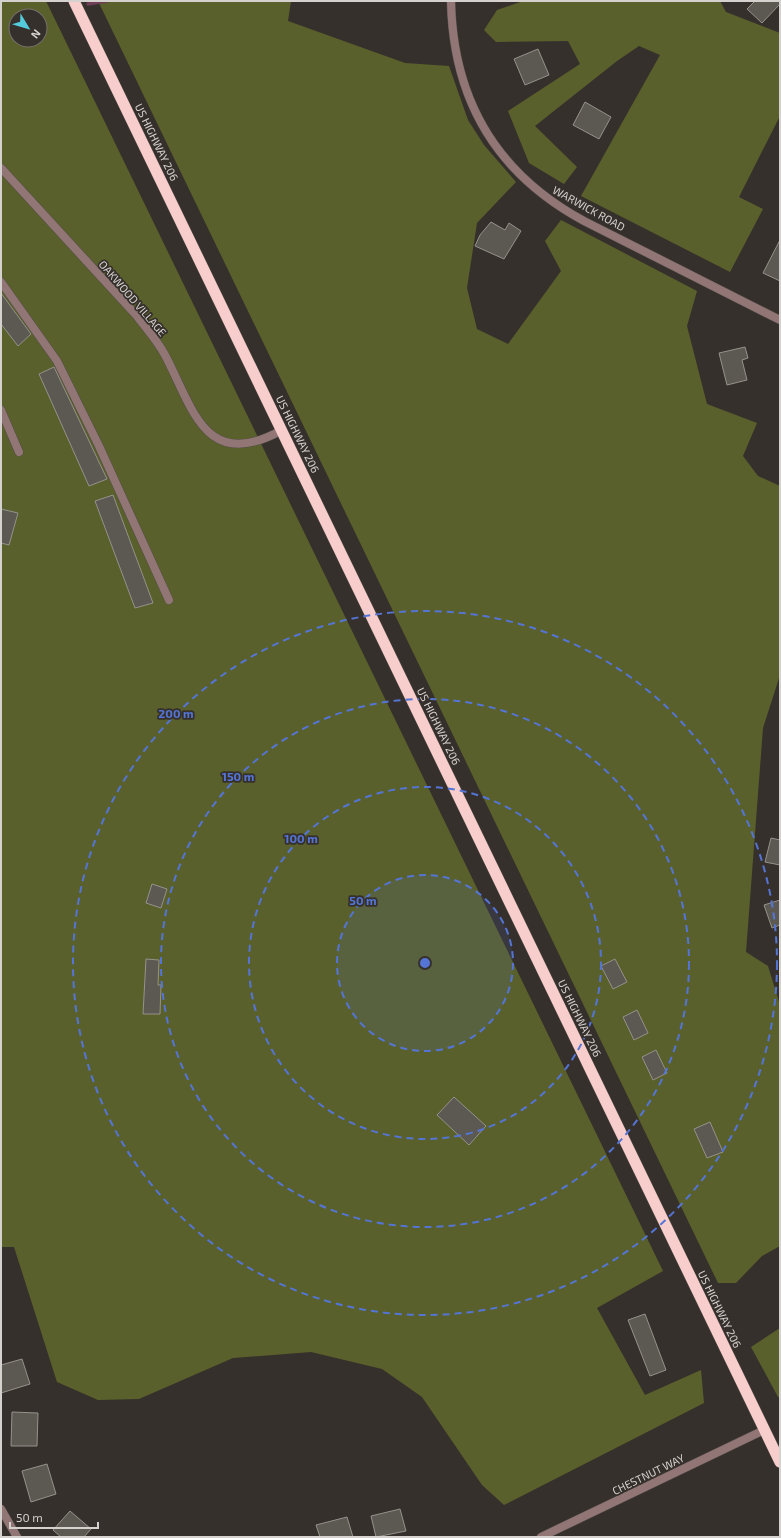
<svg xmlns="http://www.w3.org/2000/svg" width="781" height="1538" font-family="'Exo 2',sans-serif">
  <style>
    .forest { fill: #5a602b; fill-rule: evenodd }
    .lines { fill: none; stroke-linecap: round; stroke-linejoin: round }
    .stream { stroke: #6f3d55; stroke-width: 3.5 }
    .building { fill: #5c5953; stroke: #95928b }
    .minor-casing { stroke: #534d49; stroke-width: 9 }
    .trunk-casing { stroke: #534d49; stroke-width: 12 }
    .minor { stroke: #917675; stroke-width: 8 }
    .trunk { stroke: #f8cecc; stroke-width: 11 }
    .ring { fill: none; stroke: #5475d5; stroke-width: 2; stroke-dasharray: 7 5 }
    .labels { text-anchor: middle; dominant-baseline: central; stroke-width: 3.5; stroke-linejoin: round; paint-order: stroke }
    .street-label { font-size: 11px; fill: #d5d1ce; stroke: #36302c }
    .centre { fill: #5475d5; stroke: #36302c; stroke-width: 2 }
    .ring-label { font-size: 12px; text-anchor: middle; font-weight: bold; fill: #5475d5; stroke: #36302c; stroke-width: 3.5; stroke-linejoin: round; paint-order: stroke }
  </style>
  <rect width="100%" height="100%" fill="#36302c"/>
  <g class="forest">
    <path d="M1,1H46L663,1271L597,1308L645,1395L701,1370L704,1403L504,1505L482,1485L422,1397L382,1369L311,1352L233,1358L139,1399L98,1400L57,1382L14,1247H1ZM16,16H40V40H16Z"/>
    <polygon points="98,1 291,1 288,21 405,63 449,66 468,120 484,145 516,182 477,223 467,288 477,329 508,344 561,271 545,241 561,220 697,291 687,326 707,404 757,423 743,456 758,476 780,486 780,675 763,728 746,952 768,966 780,1005 780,1246 762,1256 736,1283 718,1283"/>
    <polygon points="523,1 720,1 726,12 780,33 780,116 739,197 763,209 730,272 581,196 660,55 639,46 617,61 535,126 577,167 564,184 529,163 508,111 580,64 568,41 496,42 484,30 497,10"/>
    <polygon points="780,1328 780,1397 778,1397 751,1347"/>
  </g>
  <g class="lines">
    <polyline class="stream" points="88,4 107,1"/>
  </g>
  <g class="building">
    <polygon points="755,1 780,1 780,4 762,23 747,9"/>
    <polygon points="538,49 549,75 525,85 514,59"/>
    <polygon points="585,102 611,117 599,139 573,125"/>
    <polygon points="491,222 505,230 509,223 521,231 504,259 475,246 480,235"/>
    <polygon points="780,240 780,281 763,273"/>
    <polygon points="1,293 31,334 18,346 1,324"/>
    <polygon points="745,347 748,358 742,360 747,380 727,385 719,353"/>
    <polygon points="54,367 107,479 89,486 39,374"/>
    <polygon points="113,495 153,603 135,608 95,501"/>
    <polygon points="1,509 18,513 9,545 1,543"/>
    <polygon points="771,838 780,840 780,865 765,862"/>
    <polygon points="152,884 167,889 161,908 146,903"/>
    <polygon points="780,900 780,925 772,928 764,905"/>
    <polygon points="146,959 159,960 158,985 161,985 160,1014 143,1014"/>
    <polygon points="615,959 627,982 613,989 601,966"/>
    <polygon points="637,1010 648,1033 634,1040 623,1017"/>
    <polygon points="656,1050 667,1073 653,1080 642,1057"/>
    <polygon points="454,1097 486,1126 469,1145 437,1115"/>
    <polygon points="710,1122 723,1152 707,1158 694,1129"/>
    <polygon points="645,1314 666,1370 650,1376 628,1320"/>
    <polygon points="22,1359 30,1384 1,1393 1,1365"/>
    <polygon points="12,1412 38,1413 37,1446 11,1446"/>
    <polygon points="47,1464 56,1494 31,1502 22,1471"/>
    <polygon points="400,1509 406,1531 376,1537 371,1516"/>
    <polygon points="70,1511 91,1529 84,1537 61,1537 53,1530"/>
    <polygon points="347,1517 353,1537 320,1537 316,1525"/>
  </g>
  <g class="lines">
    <g class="minor-casing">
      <g id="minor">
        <path d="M451,1C453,100 497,174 584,221L780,320"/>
        <path d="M1,168L136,315C146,328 157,340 165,355C193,408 205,473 282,430"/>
        <polyline points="1,282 57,361 99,446 169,600"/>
        <polyline points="1,410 19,452"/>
        <polyline points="1,1509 17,1537"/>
        <polyline points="541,1537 764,1430"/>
      </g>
    </g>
    <g class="trunk-casing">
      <polyline id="trunk" points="74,1 780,1462"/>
    </g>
    <use href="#minor" class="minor"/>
    <use href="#trunk" class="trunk"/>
  </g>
  <circle cx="425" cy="963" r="88" fill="#5475d5" fill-opacity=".12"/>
  <g class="ring">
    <circle cx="425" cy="963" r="88"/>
    <circle cx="425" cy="963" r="176"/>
    <circle cx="425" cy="963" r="264"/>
    <circle cx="425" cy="963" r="352"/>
  </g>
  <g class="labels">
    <g class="street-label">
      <text transform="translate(157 142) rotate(64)">US HIGHWAY 206</text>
      <text transform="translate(589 208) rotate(29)">WARWICK ROAD</text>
      <text transform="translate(133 298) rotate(49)">OAKWOOD VILLAGE</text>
      <text transform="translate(298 434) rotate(64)">US HIGHWAY 206</text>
      <text transform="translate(439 726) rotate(64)">US HIGHWAY 206</text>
      <text transform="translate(580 1018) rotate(64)">US HIGHWAY 206</text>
      <text transform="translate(720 1309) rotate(64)">US HIGHWAY 206</text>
      <text transform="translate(648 1474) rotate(-26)">CHESTNUT WAY</text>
    </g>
  </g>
  <circle cx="425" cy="963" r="6" class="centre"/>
  <g class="ring-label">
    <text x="176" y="718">200 m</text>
    <text x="238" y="781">150 m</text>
    <text x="301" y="843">100 m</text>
    <text x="363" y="905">50 m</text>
  </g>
  <rect width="781" height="1538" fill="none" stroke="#d5d1ce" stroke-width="4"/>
  <g transform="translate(28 28) rotate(128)"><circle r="19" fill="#36302c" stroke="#76706d"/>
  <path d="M0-3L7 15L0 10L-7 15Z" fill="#53cbdb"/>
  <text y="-6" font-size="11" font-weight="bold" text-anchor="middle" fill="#d5d1ce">N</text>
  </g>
  <path d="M10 1522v6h88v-6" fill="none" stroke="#d5d1ce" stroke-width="2"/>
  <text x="16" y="1522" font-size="12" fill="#d5d1ce" stroke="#36302c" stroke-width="3" paint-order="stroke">50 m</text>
</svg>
